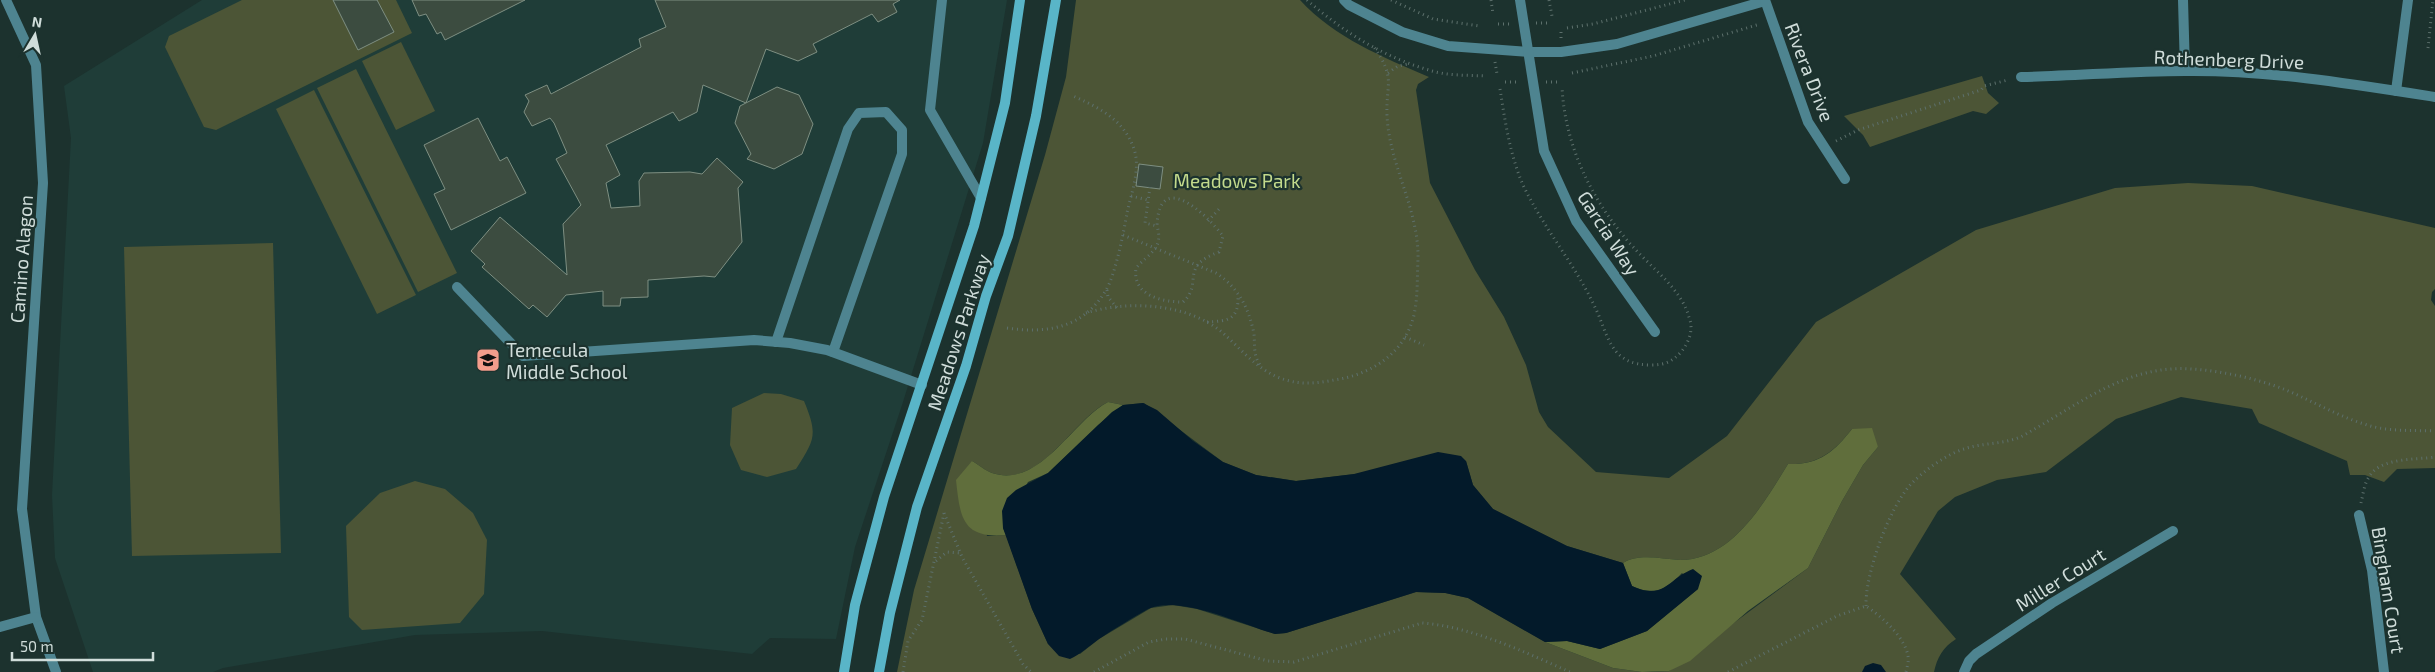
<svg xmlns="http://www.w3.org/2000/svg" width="2435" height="672" font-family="'Exo 2',sans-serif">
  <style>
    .built { fill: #1f3d38 }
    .green { fill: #4c5536 }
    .forest { fill: #606e3c }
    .water { fill: #031a2a }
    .building { fill: #3c4c40; stroke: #7e8f82 }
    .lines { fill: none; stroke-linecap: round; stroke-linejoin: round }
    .path { stroke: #5d706c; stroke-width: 3; stroke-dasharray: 1 4; stroke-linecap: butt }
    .service { stroke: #4e8490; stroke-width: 10 }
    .minor { stroke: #4e8490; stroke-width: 10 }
    .secondary { stroke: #59b5c8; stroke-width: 10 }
    .labels { text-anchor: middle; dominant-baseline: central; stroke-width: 4.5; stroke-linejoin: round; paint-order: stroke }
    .street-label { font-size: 19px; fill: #d0ddda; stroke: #1c322e }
    .park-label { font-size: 19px; fill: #c3da8c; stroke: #1c322e }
    .poi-label { font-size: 19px; fill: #d0ddda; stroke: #1c322e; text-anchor: start }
  </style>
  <rect width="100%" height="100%" fill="#1c322e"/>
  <polygon class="built" points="202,0 1007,0 983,143 903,402 855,547 836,639 770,638 752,654 542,631 415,635 223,668 213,672 93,672 55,558 52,495 71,138 64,86"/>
  <g class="green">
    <polygon points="242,0 396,0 412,33 216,130 204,127 165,47 169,36"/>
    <path d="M1076,0H1300C1335,38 1383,57 1429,77L1418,84L1416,90L1430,183L1475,270L1504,317L1526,365L1539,412L1548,427L1596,472L1669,478L1727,436L1816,322L1976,230L2115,188L2188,183L2252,186L2435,228V289L2432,292L2431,300L2435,306V468L2397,469L2384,482L2365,475H2350L2347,461L2259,423L2252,409L2181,397L2116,419L2046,472L1997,480L1955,497L1938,511L1900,574L1956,639C1943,647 1937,658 1934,672H1651L1669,671L1808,568L1842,501L1863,465L1878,447L1852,429C1834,452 1818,465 1788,464C1764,503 1732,560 1680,560C1662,559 1638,553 1623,563L1567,546L1493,509L1473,485L1466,461L1296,481L1256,475L1223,462L1144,403L1123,405L1108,402C1071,421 1041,489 992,473C986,471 979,465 972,461L987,536L1006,535L1032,609L1048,644L1080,654L1099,639L1151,608L1173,605L1197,609L1275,634L1286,633L1416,592L1446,593L1468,598L1545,642L1613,668L1642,672H897L914,590L1045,155L1066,77Z"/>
    <polygon points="401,42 435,111 396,130 362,61"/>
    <polygon points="356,69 457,273 418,292 317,88"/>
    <polygon points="1982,76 1988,93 1999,103 1986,114 1973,111 1870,147 1863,135 1844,116"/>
    <polygon points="314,90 416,295 377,314 276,109"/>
    <polygon points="273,243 281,553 132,556 124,247"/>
    <path d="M764,393L781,394L804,401C818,435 815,439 796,469L767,477L741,470L730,445L732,408Z"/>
    <polygon points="415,481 445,489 473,513 487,540 484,594 460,623 362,630 349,617 346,526 380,493"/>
  </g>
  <g class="forest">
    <path d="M1108,402L1123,405L1098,425L1048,473L1028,482L1003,528L1006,535C962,539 960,517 956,480L972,461C979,465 986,471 992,473C1040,489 1072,421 1108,402Z"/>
    <path d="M1872,428L1878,447L1863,465L1842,501L1808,568L1748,611L1690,661L1669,671L1642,672L1613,668L1545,642L1567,641L1600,649L1647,631L1698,589L1682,573C1666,590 1654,596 1632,586L1623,563C1638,553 1662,559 1680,560C1732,560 1764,503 1788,464C1819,465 1834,452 1852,429Z"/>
  </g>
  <g class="water">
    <path d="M1143,403L1157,410L1193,441L1223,462L1256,475L1296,481L1354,474L1438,452L1461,456L1466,461L1473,485L1493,509L1567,546L1623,563L1632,586C1665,601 1667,579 1693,569L1702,576L1698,589L1647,631L1600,649L1567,641L1545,642L1468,598L1445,593L1416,592L1286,633L1275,634C1243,625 1179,594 1148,609C1132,618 1114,629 1099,639C1089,646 1081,654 1070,659L1059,656L1048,644L1032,609L1003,528L1002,511L1007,498L1016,490L1048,473L1112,412L1123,405Z"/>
    <polygon points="1873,663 1881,665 1886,672 1862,672 1865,666"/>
  </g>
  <g class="building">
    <polygon points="333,0 377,0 394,32 358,50"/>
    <polygon points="412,0 525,0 445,40 441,32 437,34 426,14 419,16"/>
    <polygon points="655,0 900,0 893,4 897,12 878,22 872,14 813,44 817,52 798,61 766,49 746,103 703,85 697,112 679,121 673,112 606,145 620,175 606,183 611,208 640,206 639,181 644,173 690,172 702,174 717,158 743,182 738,188 742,242 715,277 704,276 648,280 648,297 621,298 620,306 603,306 603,291 566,295 547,317 533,305 529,309 482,267 485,264 471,251 500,217 567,275 563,224 581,205 556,159 567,153 554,123 550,118 532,126 524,112 529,101 525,95 547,85 551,94 641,47 639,39 666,27"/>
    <polygon points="777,87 799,95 813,124 802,154 774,169 747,159 751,154 735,123 740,106"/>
    <polygon points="478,118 500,161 507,157 526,193 451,230 434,194 445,189 424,145"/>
    <polygon points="1139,164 1163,167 1160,189 1136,186"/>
  </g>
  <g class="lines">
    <g class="path">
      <path d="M1307,0C1342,31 1383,57 1429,70C1446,76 1467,75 1486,76"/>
      <polyline points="1391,0 1433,19 1479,26"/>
      <polyline points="1491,0 1493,14"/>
      <polyline points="1549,0 1552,16"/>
      <polyline points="1536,23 1548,23"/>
      <polyline points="1498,24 1510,24"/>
      <polyline points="1567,28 1593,24 1685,0"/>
      <polyline points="1561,32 1561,39"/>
      <polyline points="2428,48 2433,0"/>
      <polyline points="1495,62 1497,74"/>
      <polyline points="1388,73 1398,66 1408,64"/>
      <polyline points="1572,73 1653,56 1760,24"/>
      <polyline points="1505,82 1519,82"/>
      <polyline points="1546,82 1558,82"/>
      <path d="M1500,89C1505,121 1510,155 1523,185C1545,231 1579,269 1599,316C1610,345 1616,365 1651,365C1664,365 1672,362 1681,352C1689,342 1694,330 1689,317C1681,289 1654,270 1635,249C1594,205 1565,148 1562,87"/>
      <polyline points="1836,141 1858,130 1981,90 1984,86 2008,80"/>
      <path d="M1150,187L1145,223L1157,226C1159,168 1207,215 1223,236L1219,252C1178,267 1204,283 1183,302C1161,302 1132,295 1136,268C1149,253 1164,249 1157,226"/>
      <polyline points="1131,196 1148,200"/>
      <polyline points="1208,221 1220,208"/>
      <path d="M1123,235L1216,273C1238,287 1249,308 1254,334C1255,345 1253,355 1260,365"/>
      <polyline points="1107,290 1108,297 1117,308"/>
      <path d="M1086,313C1128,300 1188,303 1223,333C1242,350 1260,373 1286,380C1302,385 1318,383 1334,380C1371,375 1405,353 1414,315C1418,297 1417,278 1418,259C1419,209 1389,165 1387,115C1386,82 1396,79 1374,47"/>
      <path d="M1207,322C1230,321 1239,319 1238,294"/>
      <path d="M1007,328C1047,334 1084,328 1106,290C1115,276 1124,231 1127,213C1131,194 1141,169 1134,149C1124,120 1100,108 1073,96"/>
      <polyline points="1405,337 1424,345"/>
      <path d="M2361,503C2363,495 2364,484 2369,477C2380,457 2416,460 2435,457"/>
      <polyline points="944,513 962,557 1023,664 1031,672"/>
      <polyline points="936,561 947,552 960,553"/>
      <path d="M1866,606C1865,574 1889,508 1911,484C1925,470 1945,455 1964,449C1984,442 2008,445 2026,434C2079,404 2128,364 2192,369C2222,371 2253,378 2281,388C2309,399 2335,415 2364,424C2387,432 2411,430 2435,431"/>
      <polyline points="903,672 908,641 922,620 944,513"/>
      <path d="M1094,672L1149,642L1166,639H1185L1268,661L1294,662L1422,623C1473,627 1524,652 1570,672"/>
      <path d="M1728,672L1837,616L1866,606C1881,616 1905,637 1908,656C1909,661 1907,667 1906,672"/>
    </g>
    <g class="service">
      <polyline points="942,0 930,110 981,198"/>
      <polyline points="457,287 523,356 754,340 790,343 827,350 922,385"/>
      <polyline points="776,342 848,129 859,113 886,112 902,130 902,154 833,352"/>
    </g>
    <g class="minor">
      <polyline points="6,0 36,65 43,183 22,509 36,617 56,672"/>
      <polyline points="1344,0 1349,5 1402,32 1448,46 1528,52 1561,52 1617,44 1765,1"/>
      <polyline points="1520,0 1544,151 1576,221 1655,332"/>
      <polyline points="1765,0 1808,122 1845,179"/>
      <polyline points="2183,0 2185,71"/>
      <path d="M2021,77C2075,76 2130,71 2185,71C2268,70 2353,84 2435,97"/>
      <polyline points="2396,91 2408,0"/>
      <polyline points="2359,515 2372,570 2384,672"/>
      <polyline points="0,627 36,617"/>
      <polyline points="1964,672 1969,661 1976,654 2052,603 2173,531"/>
    </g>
    <g class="secondary">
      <polyline points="844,672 855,605 884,497 974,226 1005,103 1020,0"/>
      <polyline points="879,672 890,613 917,507 966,366 986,296 1008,236 1036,116 1056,0"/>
    </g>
  </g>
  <defs>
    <g id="school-square" transform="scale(1.25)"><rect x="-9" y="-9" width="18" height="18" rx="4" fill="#f49d8c" stroke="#1c322e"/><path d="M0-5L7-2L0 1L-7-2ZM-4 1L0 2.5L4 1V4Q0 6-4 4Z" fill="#111"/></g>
  </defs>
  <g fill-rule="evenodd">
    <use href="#school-square" x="488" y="360"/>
  </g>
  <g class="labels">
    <g class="street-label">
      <text transform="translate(2229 59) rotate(2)">Rothenberg Drive</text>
      <text transform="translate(1810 72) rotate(69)">Rivera Drive</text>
      <text transform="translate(1609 233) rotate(57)">Garcia Way</text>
      <text transform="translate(21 259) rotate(-86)">Camino Alagon</text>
      <text transform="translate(958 332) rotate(-72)">Meadows Parkway</text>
      <text transform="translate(2060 579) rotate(-32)">Miller Court</text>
      <text transform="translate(2389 590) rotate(81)">Bingham Court</text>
    </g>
    <g class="park-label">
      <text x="1237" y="180">Meadows Park</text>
    </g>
    <g class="poi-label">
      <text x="506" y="349">Temecula<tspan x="506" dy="22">Middle School</tspan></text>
    </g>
  </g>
  <g transform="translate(35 35) rotate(9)" stroke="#1c322e" stroke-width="4" paint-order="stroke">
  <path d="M0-4L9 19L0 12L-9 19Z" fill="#d0ddda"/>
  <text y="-8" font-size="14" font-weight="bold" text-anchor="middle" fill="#d0ddda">N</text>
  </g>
  <path d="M12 652v8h141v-8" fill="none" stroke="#d0ddda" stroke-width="2.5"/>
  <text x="20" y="652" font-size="15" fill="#d0ddda" stroke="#1c322e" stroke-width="4" paint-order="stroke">50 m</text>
</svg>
